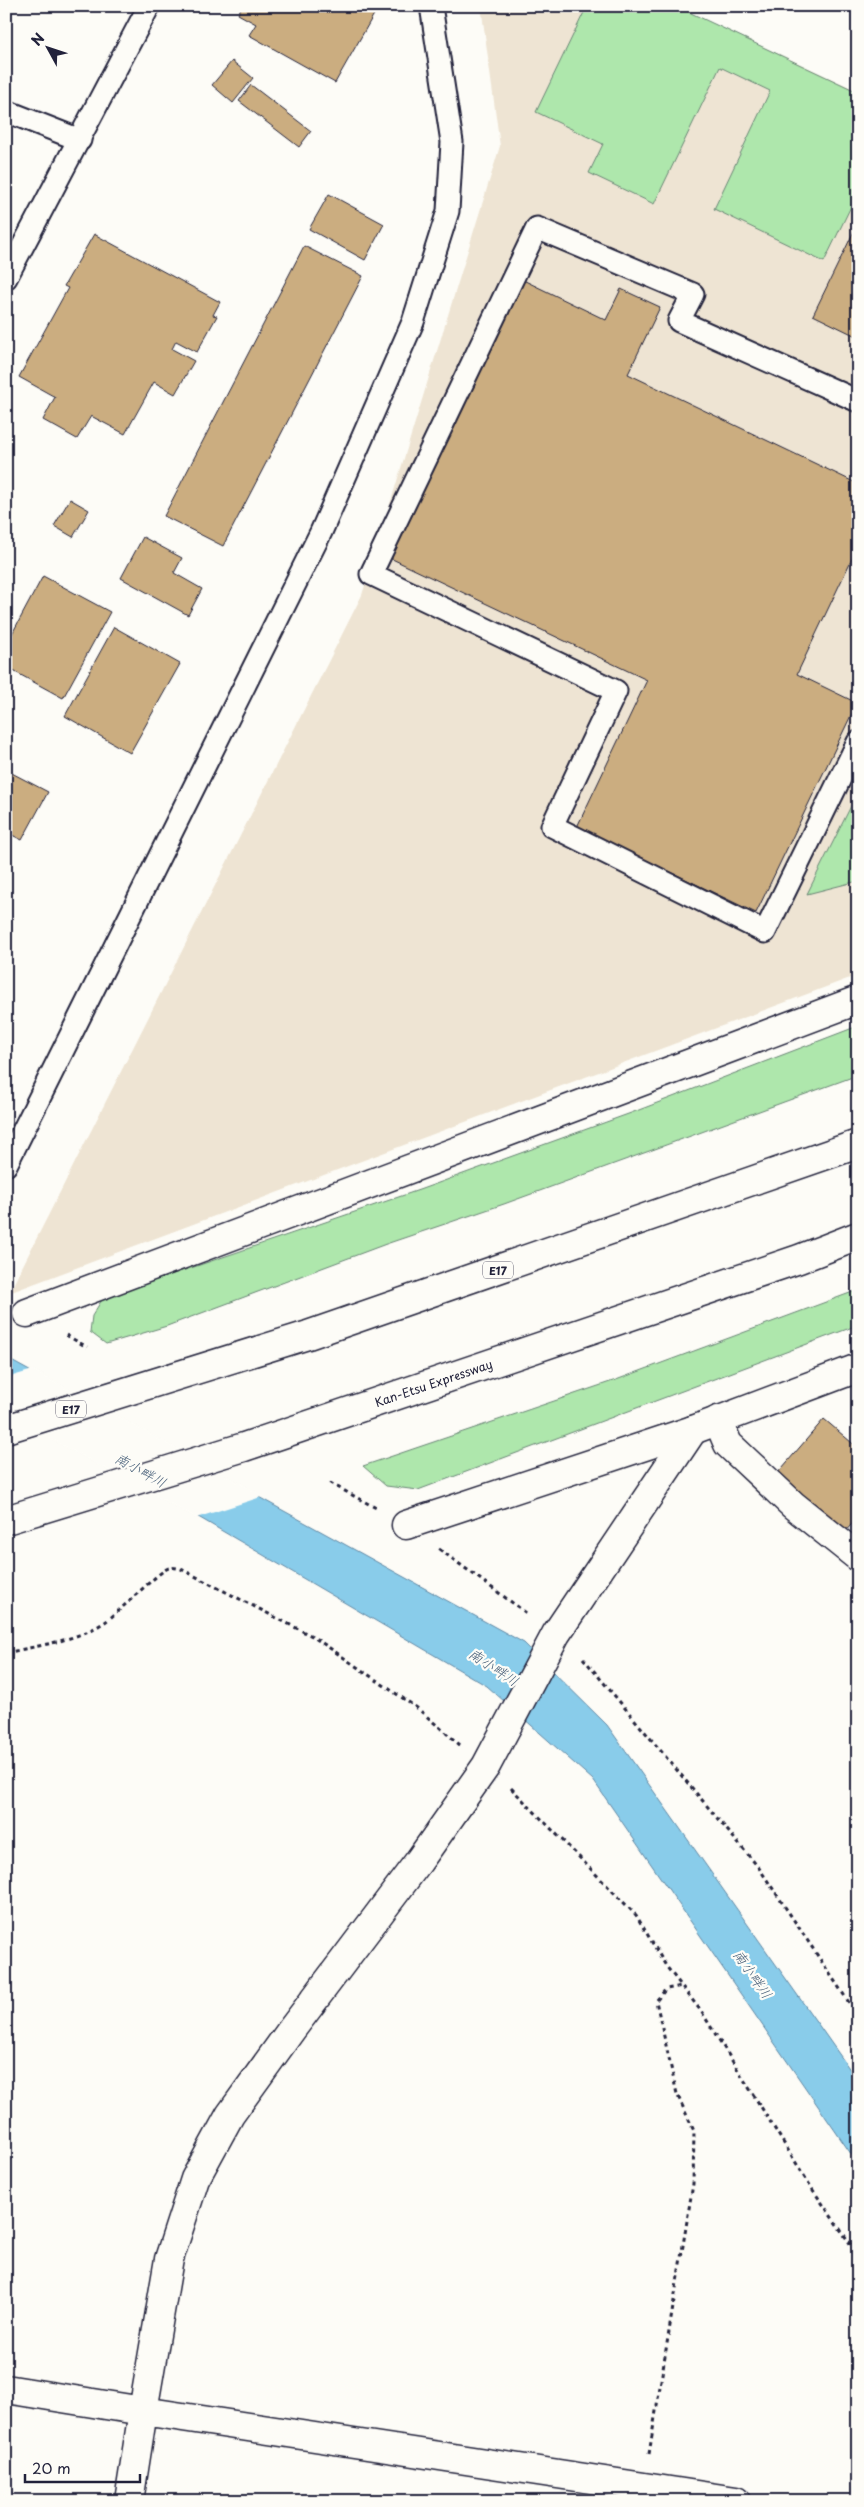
<svg xmlns="http://www.w3.org/2000/svg" width="864" height="2507" font-family="'Playpen Sans','Klee One',sans-serif">
  <style>
    .built { fill: #eee4d3 }
    .green { fill: #aee7ac; stroke: #688474 }
    .water { fill: #89ccea; stroke: #6088a4 }
    .pier { fill: #fdfcf7 }
    .building { fill: #cbad80; stroke: #22223b }
    .lines { fill: none; stroke-linecap: round; stroke-linejoin: round }
    .lane-casing { stroke: #22223b; stroke-width: 25 }
    .street-casing { stroke: #22223b; stroke-width: 31 }
    .secondary-casing { stroke: #22223b; stroke-width: 31 }
    .highway-casing { stroke: #22223b; stroke-width: 31 }
    .path { stroke: #22223b; stroke-width: 3; stroke-dasharray: 4 4; stroke-linecap: butt }
    .lane { stroke: #fdfcf7; stroke-width: 21 }
    .street { stroke: #fdfcf7; stroke-width: 28 }
    .secondary { stroke: #fdfcf7; stroke-width: 28 }
    .highway { stroke: #fdfcf7; stroke-width: 28 }
    .labels { text-anchor: middle; dominant-baseline: central; stroke-width: 4.5; stroke-linejoin: round; paint-order: stroke }
    .shield { fill: #fdfcf7; stroke: #646373; stroke-width: 1 }
    .shield-label { font-size: 11px; font-weight: bold; fill: #22223b }
    .street-label { font-size: 12px; fill: #22223b; stroke: #fdfcf7 }
    .water-label { font-size: 14px; font-style: italic; fill: #465e78; stroke: #fdfcf7 }
  </style>
  <rect width="100%" height="100%" fill="#fdfcf7"/>
  <filter id="ink" filterUnits="userSpaceOnUse"><feTurbulence type="fractalNoise" baseFrequency=".02" numOctaves="2"/><feDisplacementMap in="SourceGraphic" scale="10" xChannelSelector="R" yChannelSelector="G"/><feConvolveMatrix kernelMatrix="1 2 1 2 8 2 1 2 1" color-interpolation-filters="sRGB"/></filter>
  <g filter="url(#ink)">
    <polygon class="built" points="481,6 676,6 858,91 858,975 9,1293 362,595 500,146"/>
    <g class="green">
      <polygon points="587,6 676,6 858,92 858,192 824,262 714,209 770,91 720,67 654,204 589,173 603,144 536,112"/>
      <polygon points="858,792 858,881 807,894"/>
      <polygon points="858,1026 858,1075 504,1204 386,1244 167,1326 106,1344 90,1332 92,1316 103,1298 419,1190 631,1113"/>
      <polygon points="858,1290 858,1325 418,1490 386,1486 363,1466 616,1380"/>
    </g>
    <polygon class="water" points="6,1358 524,1643 607,1725 851,2071 858,2081 858,2164 593,1780 487,1686 200,1518 6,1412"/>
    <polygon class="pier" points="33,1370 264,1496 196,1518 6,1415 6,1378"/>
    <g class="building">
      <polygon points="242,6 372,6 377,9 335,83 249,35 256,24 238,14"/>
      <polygon points="232,61 253,78 233,103 212,85"/>
      <polygon points="251,85 311,131 299,147 239,101"/>
      <polygon points="329,194 384,224 365,260 309,229"/>
      <polygon points="858,223 858,337 813,315"/>
      <polygon points="94,234 220,302 213,315 217,316 197,352 176,341 172,349 194,361 175,394 154,382 125,434 91,416 77,439 43,420 55,397 19,377 68,288 64,286"/>
      <polygon points="304,246 363,276 223,546 164,516"/>
      <polygon points="521,279 606,320 621,289 660,307 628,374 858,484 858,546 797,674 857,703 756,913 577,827 647,680 388,557"/>
      <polygon points="70,499 89,510 73,537 54,526"/>
      <polygon points="143,537 182,558 174,573 202,589 188,615 121,578"/>
      <polygon points="43,576 110,612 63,698 6,667 6,645"/>
      <polygon points="114,627 180,664 130,753 65,716"/>
      <polygon points="6,770 48,792 22,840 6,832"/>
      <polygon points="824,1419 858,1448 858,1517 844,1533 776,1475"/>
      <polygon points="858,1593 858,1609 851,1597"/>
    </g>
    <g class="lines">
      <g class="lane-casing">
        <g id="lane">
          <polyline points="6,111 80,140"/>
          <polyline points="6,278 149,6"/>
          <polyline points="858,401 679,321 693,294 537,228 371,574 616,691 552,826 765,932 858,742"/>
          <polyline points="6,1165 321,532 413,322 448,211 452,142 431,6"/>
        </g>
      </g>
      <g class="street-casing">
        <g id="street">
          <polyline points="27,1313 858,1000"/>
          <polyline points="718,1420 728,1444 793,1505 858,1557"/>
          <polyline points="406,1525 693,1430 858,1368"/>
          <polyline points="6,2389 143,2411 169,2259 195,2179 230,2115 292,2029 419,1861 486,1766 556,1634 693,1430"/>
        </g>
      </g>
      <g class="secondary-casing">
        <polyline id="secondary" points="129,2501 143,2411 736,2501"/>
      </g>
      <g class="highway-casing">
        <g id="highway">
          <polyline points="6,1429 308,1335 858,1144"/>
          <path id="s1" d="M6,1520L244,1447L799,1259L858,1236"/>
        </g>
      </g>
      <g class="path">
        <polyline points="66,1335 87,1347"/>
        <polyline points="330,1483 378,1509"/>
        <polyline points="439,1549 529,1615"/>
        <path d="M6,1653C40,1645 76,1641 105,1622C118,1613 161,1569 169,1568C173,1567 178,1568 181,1569L312,1636L417,1708L460,1745"/>
        <polyline points="583,1658 759,1868 858,2016"/>
        <polyline points="511,1788 636,1915 666,1966 701,2011 813,2190 858,2255"/>
        <polyline points="649,2454 693,2184 694,2131 677,2094 656,2001 666,1989 682,1986"/>
      </g>
      <use href="#lane" class="lane"/>
      <use href="#street" class="street"/>
      <use href="#secondary" class="secondary"/>
      <use href="#highway" class="highway"/>
    </g>
  </g>
  <g class="labels">
    <g class="shield">
      <rect x="483" y="1261.5" width="30" height="17" rx="4"/>
      <rect x="56" y="1400.5" width="30" height="17" rx="4"/>
    </g>
    <g class="shield-label">
      <text x="498" y="1270">E17</text>
      <text x="71" y="1409">E17</text>
    </g>
    <g class="street-label">
      <text stroke="none"><textPath href="#s1" startOffset="449">Kan-Etsu Expressway</textPath></text>
    </g>
    <g class="water-label">
      <text transform="translate(141 1470) rotate(29)">南小畔川</text>
      <text transform="translate(494 1667) rotate(33)">南小畔川</text>
      <text transform="translate(753 1974) rotate(55)">南小畔川</text>
    </g>
  </g>
  <rect width="864" height="2507" fill="none" stroke="#fdfcf7" stroke-width="25"/>
  <rect x="12" y="12" width="839" height="2482" fill="none" stroke="#22223b" stroke-width="2" filter="url(#ink)"/>
  <g transform="translate(48 48) rotate(310)" stroke="#fdfcf7" stroke-width="4" paint-order="stroke">
  <path d="M0-4L9 19L0 12L-9 19Z" fill="#22223b"/>
  <text y="-8" font-size="14" font-weight="bold" text-anchor="middle" fill="#22223b">N</text>
  </g>
  <path d="M25 2474v8h115v-8" fill="none" stroke="#22223b" stroke-width="2.5"/>
  <text x="32" y="2474" font-size="15" fill="#22223b" stroke="#fdfcf7" stroke-width="4" paint-order="stroke">20 m</text>
</svg>
